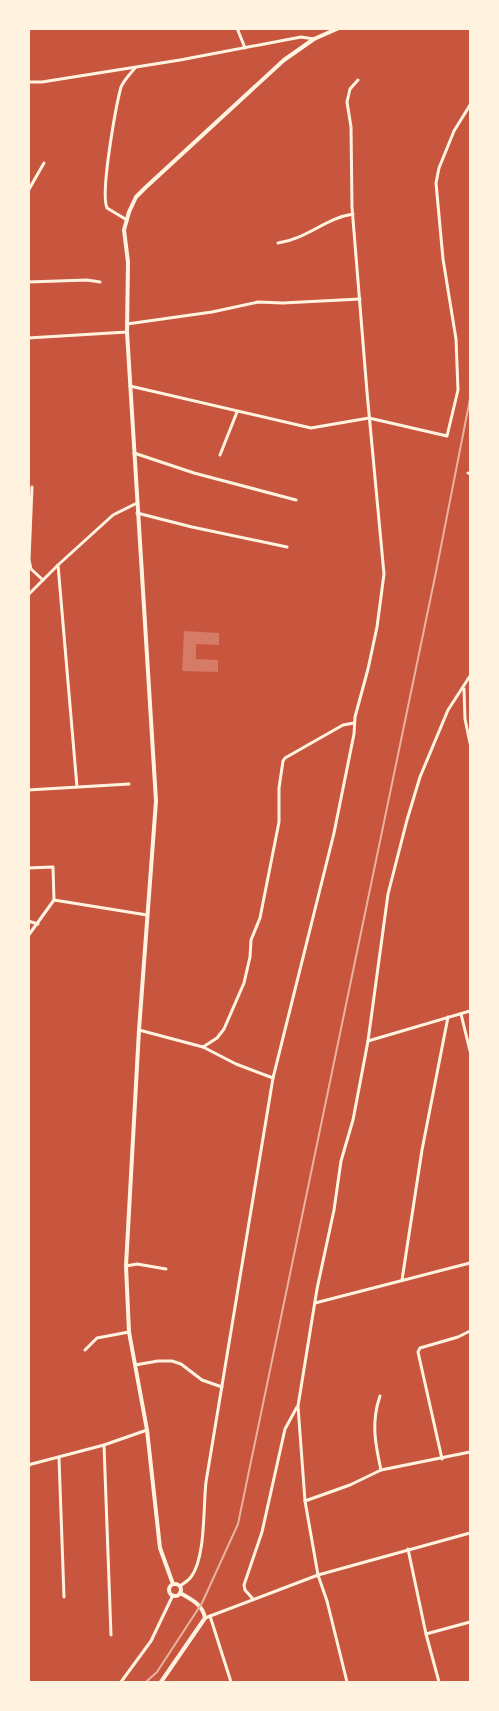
<svg xmlns="http://www.w3.org/2000/svg" width="499" height="1711" font-family="'Archivo Narrow',sans-serif">
  <style>
    .building { fill: #d67c66 }
    .lines { fill: none; stroke-linecap: round; stroke-linejoin: round }
    .minor { stroke: #fff3e0; stroke-width: 3 }
    .tertiary { stroke: #fff3e0; stroke-width: 4 }
    .rail { stroke: #e9b49f; stroke-width: 2 }
  </style>
  <rect width="100%" height="100%" fill="#c8553d"/>
  <polygon class="building" points="184,631 219,633 219,645 196,644 196,659 218,660 218,672 182,671"/>
  <g class="lines">
    <g class="minor">
      <polyline points="237,28 245,48"/>
      <polyline points="28,33 29,28"/>
      <polyline points="28,82 42,82 180,60 301,37 314,39"/>
      <polyline points="28,191 44,163"/>
      <path d="M127,220L107,208C100,193 116,106 121,87C124,80 130,74 135,68"/>
      <path d="M278,243C307,239 326,218 353,214"/>
      <polyline points="28,282 87,280 100,282"/>
      <polyline points="127,324 212,312 258,302 283,303 360,299"/>
      <polyline points="28,338 127,332"/>
      <polyline points="130,386 311,428 369,418 447,436 458,390 456,339 443,259 436,183 439,168 454,131 470,105"/>
      <polyline points="134,453 194,473 296,500"/>
      <polyline points="220,455 237,412"/>
      <polyline points="468,473 470,474"/>
      <polyline points="32,487 29,560 31,569 43,580"/>
      <polyline points="137,513 192,527 287,547"/>
      <polyline points="58,565 77,787"/>
      <polyline points="28,595 58,565 113,515 137,503"/>
      <polyline points="464,689 465,719 470,743"/>
      <polyline points="28,790 129,784"/>
      <polyline points="28,868 53,867 54,900 28,936"/>
      <polyline points="54,900 147,915"/>
      <polyline points="28,921 38,924"/>
      <polyline points="461,1014 470,1051"/>
      <polyline points="139,1030 203,1047 236,1064 273,1078"/>
      <polyline points="368,1041 470,1011"/>
      <polyline points="203,1047 217,1038 224,1029 244,983 250,957 251,940 260,918 279,822 279,788 283,761 285,758 343,725 354,723"/>
      <polyline points="126,1266 137,1264 166,1269"/>
      <polyline points="402,1280 422,1150 448,1017"/>
      <polyline points="315,1303 470,1263"/>
      <polyline points="85,1350 97,1338 129,1332"/>
      <polyline points="135,1365 158,1361 172,1361 181,1364 202,1380 222,1387"/>
      <path d="M380,1396C371,1422 375,1443 381,1470"/>
      <polyline points="104,1445 111,1635"/>
      <polyline points="59,1458 64,1597"/>
      <polyline points="442,1459 418,1352 420,1348 458,1337 470,1331"/>
      <polyline points="28,1465 104,1445 147,1430"/>
      <polyline points="305,1501 350,1485 381,1470 470,1452"/>
      <polyline points="408,1549 426,1634 439,1682"/>
      <path d="M180,1586C184,1583 188,1581 191,1577C206,1557 203,1507 206,1482L273,1078L334,833L354,734L355,717L368,669L377,627L384,574L367,392L352,207L351,127L347,102L350,89L358,80"/>
      <polyline points="253,1599 245,1590 244,1585 262,1532 285,1429 297,1407"/>
      <polyline points="210,1616 231,1682"/>
      <polyline points="205,1618 318,1575 470,1533"/>
      <polyline points="426,1634 470,1622"/>
      <polyline points="121,1682 151,1641 173,1595"/>
      <polyline points="347,1682 327,1601 318,1575 305,1501 298,1406 317,1289 334,1210 341,1161 353,1120 368,1041 388,894 407,820 420,777 448,710 470,676"/>
    </g>
    <g class="tertiary">
      <polyline points="173,1584 160,1548 147,1430 129,1332 126,1266 139,1030 156,801 127,332 128,262 124,230 129,212 136,197 145,188 284,60 314,39 339,28"/>
      <circle cx="175" cy="1590" r="6"/>
      <path d="M161,1682L205,1618C203,1605 191,1599 180,1593"/>
    </g>
    <polyline class="rail" points="146,1682 157,1672 202,1603 238,1524 436,572 470,399"/>
  </g>
  <rect width="499" height="1711" fill="none" stroke="#fff3e0" stroke-width="60"/>
</svg>
